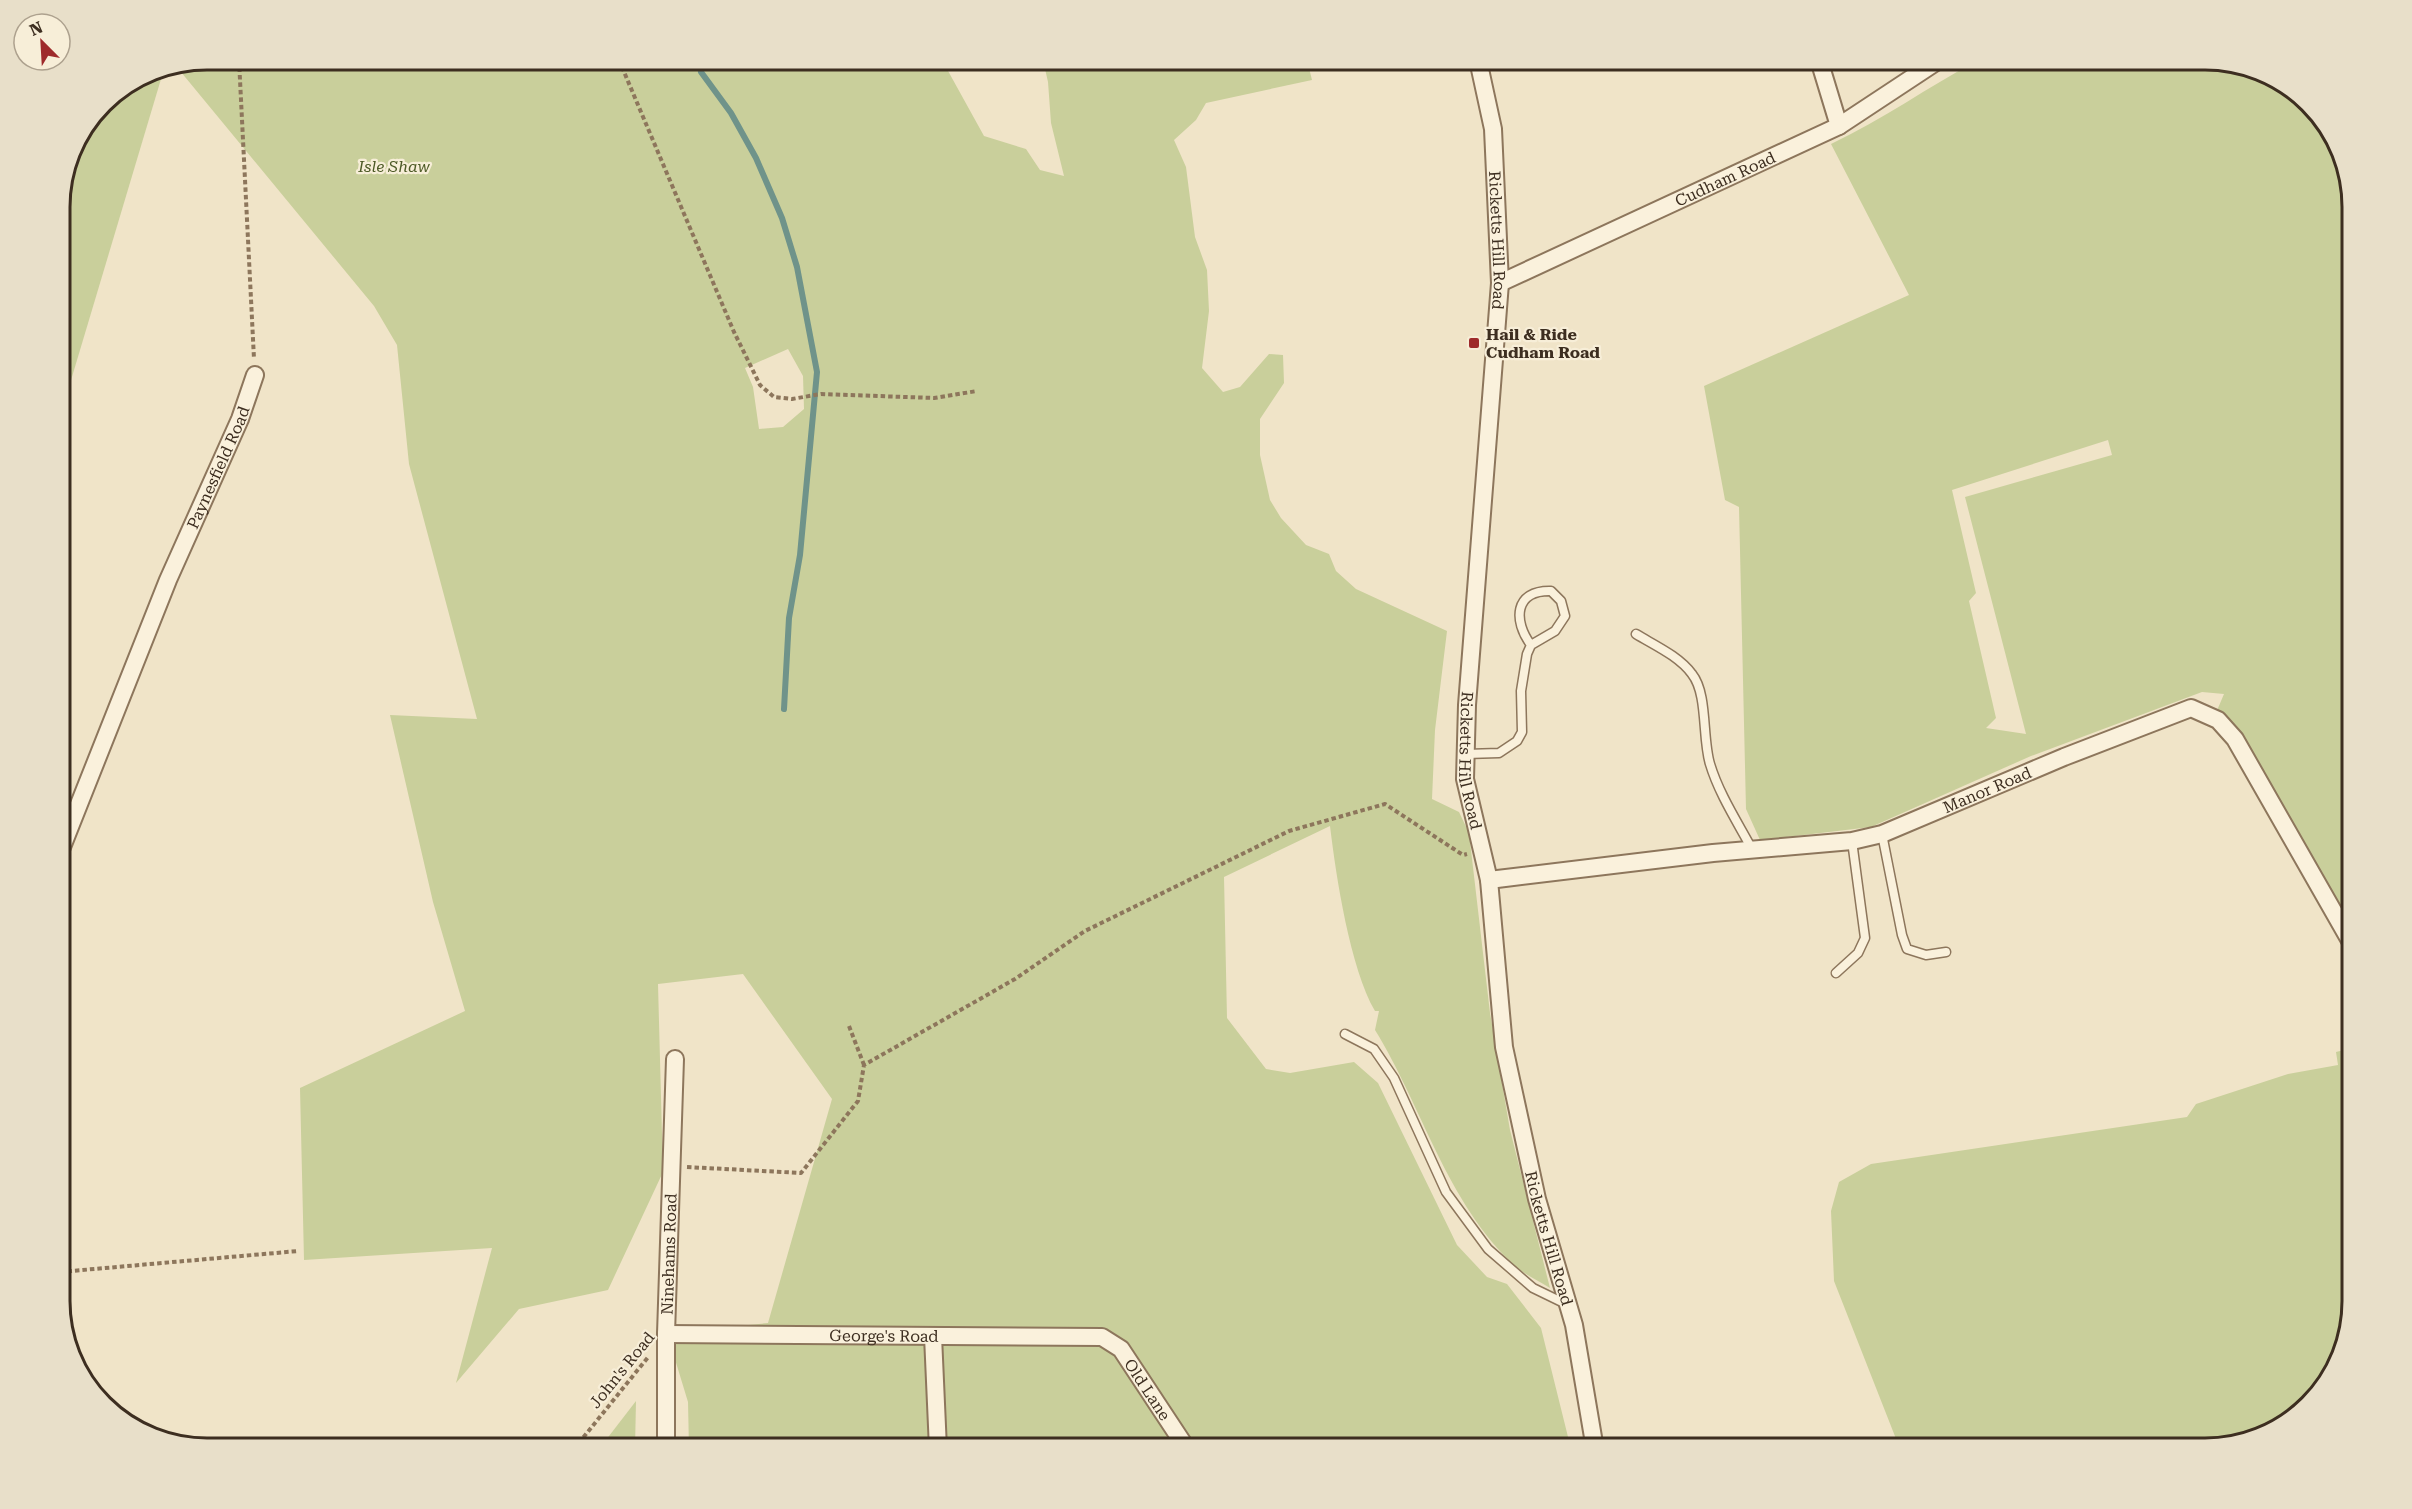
<svg xmlns="http://www.w3.org/2000/svg" width="2412" height="1509" font-family="'Roboto Serif',serif">
  <style>
    .green { fill: #c9cf9b; fill-rule: evenodd }
    .lines { fill: none; stroke-linecap: round; stroke-linejoin: round }
    .stream { stroke: #6f938a; stroke-width: 6 }
    .service-casing { stroke: #8d765c; stroke-width: 11 }
    .minor-casing { stroke: #8d765c; stroke-width: 20 }
    .path { stroke: #8d765c; stroke-width: 4; stroke-dasharray: 4.5 3; stroke-linecap: butt }
    .service { stroke: #faf1dc; stroke-width: 8 }
    .minor { stroke: #faf1dc; stroke-width: 16 }
    .poi-dot { fill: #9e2a2b; stroke: #f7eed8; stroke-width: 2 }
    .labels { text-anchor: middle; dominant-baseline: central; stroke-width: 4.5; stroke-linejoin: round; paint-order: stroke }
    .park-label { font-size: 16px; font-style: italic; fill: #4d5a26; stroke: #f7eed8 }
    .street-label { font-size: 16px; fill: #3d2e20; stroke: #f7eed8 }
    .poi-label { font-size: 16px; font-weight: bold; fill: #3d2e20; stroke: #f7eed8; text-anchor: start }
    .rim { fill: none; stroke: #3d2e20; stroke-width: 3 }
  </style>
  <rect width="100%" height="100%" fill="#f0e4c8"/>
  <g class="green">
    <path d="M207,60H942L984,136L1026,149L1040,170L1064,176L1051,123L1048,82L1043,60H1307L1312,80L1206,103L1196,120L1174,140L1186,167L1195,237L1207,270L1209,311L1202,368L1223,392L1240,387L1269,354L1283,355L1284,383L1260,419V455L1270,500L1281,518L1306,545L1329,554L1336,571L1356,589L1447,631L1435,730L1432,799L1459,812L1469,833L1490,1013L1510,1130L1550,1288C1539,1281 1525,1275 1515,1266C1446,1202 1423,1108 1375,1030L1379,1011H1375C1350,968 1336,876 1330,826L1224,877L1227,1018L1266,1069L1290,1073L1354,1062L1378,1083L1457,1245L1487,1277L1507,1284L1541,1328L1571,1449H689L688,1402L667,1333L768,1323L832,1099L743,974L658,984L663,1172L608,1290L519,1309L456,1383L492,1248L304,1260L300,1088L465,1011L433,902L390,715L477,719L409,464L397,345L374,306L176,66ZM788,349L803,376L804,409L783,427L759,429L753,387L745,368Z"/>
    <path d="M1978,60H2205L2279,80L2332,133L2352,198V923L2213,720L2224,694L2202,692L2031,756L1871,827L1760,840L1746,809L1739,507L1725,500L1704,386L1909,295L1831,144C1882,120 1928,87 1978,60ZM2108,440L2112,455L1965,497L2026,734L1986,728L1996,718L1969,601L1976,593L1952,490Z"/>
    <polygon points="164,69 60,417 60,198 71,151 103,103 151,71"/>
    <polygon points="2352,1048 2352,1302 2332,1376 2279,1429 2205,1449 1900,1449 1834,1281 1831,1211 1839,1182 1871,1164 2187,1117 2196,1104 2288,1074 2338,1065 2336,1052"/>
    <polygon points="636,1401 635,1449 599,1449"/>
  </g>
  <g class="lines">
    <polyline class="stream" points="701,72 731,113 756,158 782,218 797,267 817,372 800,555 789,618 784,709"/>
    <g class="service-casing">
      <g id="service">
        <path d="M1636,634C1654,645 1679,656 1692,674C1708,694 1702,738 1710,764C1719,794 1738,823 1753,851"/>
        <path d="M1466,754L1499,753L1517,741L1522,732L1521,691L1527,654L1531,645L1555,631L1565,616L1561,601L1551,591C1514,590 1513,621 1531,645"/>
        <polyline points="1882,834 1902,935 1907,949 1926,955 1946,952"/>
        <polyline points="1836,973 1858,953 1865,938 1852,841"/>
        <polyline points="1345,1034 1374,1049 1394,1078 1446,1192 1488,1249 1533,1288 1568,1305"/>
      </g>
    </g>
    <g class="minor-casing">
      <g id="minor">
        <path id="s1" d="M1478,60L1493,129L1500,283L1467,705L1465,779L1489,880L1504,1047L1537,1199L1574,1325L1595,1449"/>
        <polyline points="1819,60 1839,126"/>
        <path id="s2" d="M1500,283L1839,126L1939,60"/>
        <path id="s3" d="M60,852L168,580L240,419L255,375"/>
        <path id="s4" d="M1489,880L1713,853L1852,841L1882,834L2064,757L2191,708L2218,720L2235,739L2352,944"/>
        <path id="s5" d="M666,1334L1102,1337L1121,1349L1187,1449"/>
        <polyline points="933,1336 938,1449"/>
        <path id="s6" d="M666,1449V1334L675,1059"/>
      </g>
    </g>
    <g class="path">
      <polyline points="239,60 254,359"/>
      <polyline points="619,60 734,332 760,385 774,397 792,399 821,394 934,398 977,391"/>
      <polyline points="849,1026 864,1065"/>
      <polyline points="687,1167 801,1173 858,1101 864,1065 1015,979 1085,931 1289,831 1385,804 1463,855 1467,854"/>
      <polyline points="60,1272 298,1251"/>
      <polyline points="574,1449 649,1356"/>
    </g>
    <use href="#service" class="service"/>
    <use href="#minor" class="minor"/>
  </g>
  <rect class="poi-dot" x="1468" y="337" width="12" height="12" rx="3"/>
  <g class="labels">
    <g class="park-label">
      <text x="394" y="166">Isle Shaw</text>
    </g>
    <g class="street-label">
      <text stroke="none"><textPath href="#s2" startOffset="248">Cudham Road</textPath></text>
      <text stroke="none"><textPath href="#s1" startOffset="182">Ricketts Hill Road</textPath></text>
      <text stroke="none"><textPath href="#s3" startOffset="416">Paynesfield Road</textPath></text>
      <text stroke="none"><textPath href="#s1" startOffset="704">Ricketts Hill Road</textPath></text>
      <text stroke="none"><textPath href="#s4" startOffset="510">Manor Road</textPath></text>
      <text stroke="none"><textPath href="#s1" startOffset="1190">Ricketts Hill Road</textPath></text>
      <text stroke="none"><textPath href="#s6" startOffset="195">Ninehams Road</textPath></text>
      <text stroke="none"><textPath href="#s5" startOffset="218">George's Road</textPath></text>
      <text transform="translate(622 1370) rotate(-51)">John's Road</text>
      <text stroke="none"><textPath href="#s5" startOffset="507">Old Lane</textPath></text>
    </g>
    <g class="poi-label">
      <text x="1486" y="334">Hail &amp; Ride<tspan x="1486" dy="18">Cudham Road</tspan></text>
    </g>
  </g>
  <path d="M0 0H2412V1509H0ZM207 70H2205A137 137 0 0 1 2342 207V1301A137 137 0 0 1 2205 1438H207A137 137 0 0 1 70 1301V207A137 137 0 0 1 207 70Z" fill="#e8dfc9" fill-rule="evenodd"/>
  <path class="rim" d="M207 70H2205A137 137 0 0 1 2342 207V1301A137 137 0 0 1 2205 1438H207A137 137 0 0 1 70 1301V207A137 137 0 0 1 207 70Z"/>
  <g transform="translate(42 42) rotate(336)"><circle r="28" fill="#f7eed8" stroke="#ada18e" stroke-width="1.5"/>
  <path d="M0-4.5L10 22L0 15L-10 22Z" fill="#9e2a2b"/>
  <text y="-9" font-size="16" font-weight="bold" text-anchor="middle" fill="#3d2e20">N</text>
  </g>
</svg>
